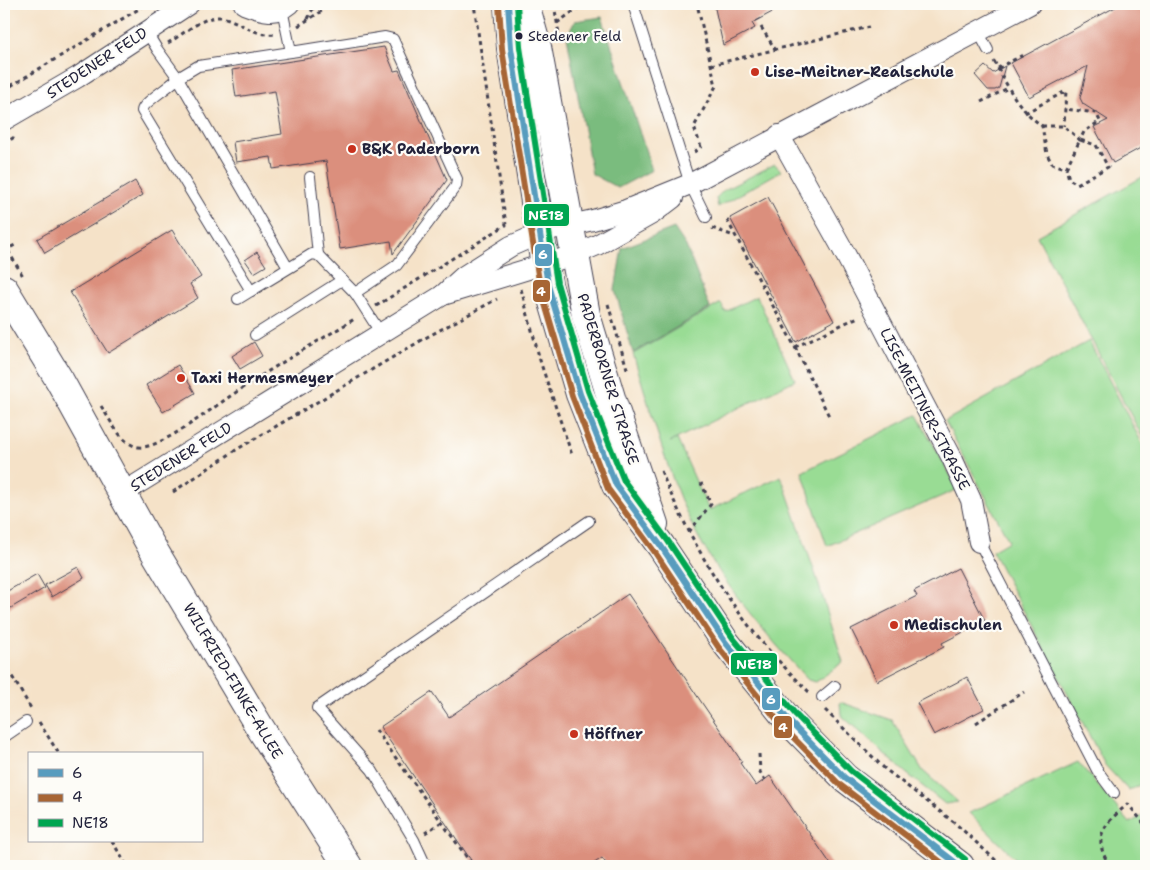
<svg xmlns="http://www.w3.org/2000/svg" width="1150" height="870" font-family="'Shantell Sans',sans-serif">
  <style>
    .green { fill: #99dc94; stroke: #5e7f68 }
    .forest { fill: #7abc7e; stroke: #4e6f5c }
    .building { fill: #db8f7d }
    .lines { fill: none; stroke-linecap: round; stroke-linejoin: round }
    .lane-casing { stroke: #423f50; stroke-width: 12 }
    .street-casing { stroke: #423f50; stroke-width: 22 }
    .secondary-casing { stroke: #423f50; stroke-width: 30 }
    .path { stroke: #423f50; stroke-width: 3; stroke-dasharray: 4 4; stroke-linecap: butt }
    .lane { stroke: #fff; stroke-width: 10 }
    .street { stroke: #fff; stroke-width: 20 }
    .secondary { stroke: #fff; stroke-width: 28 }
    .bus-1-casing { stroke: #fdfcf7; stroke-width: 10 }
    .bus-2-casing { stroke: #fdfcf7; stroke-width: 10 }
    .bus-3-casing { stroke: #fdfcf7; stroke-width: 10 }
    .bus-1 { stroke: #589cbe; stroke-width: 6 }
    .bus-2 { stroke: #a76534; stroke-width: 6 }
    .bus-3 { stroke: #00a651; stroke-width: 6 }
    .bus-dot { fill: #22223b; stroke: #fdfcf7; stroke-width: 2 }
    .poi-dot { fill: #c8321e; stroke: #fdfcf7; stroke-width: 2 }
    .labels { text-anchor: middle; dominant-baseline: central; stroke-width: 4.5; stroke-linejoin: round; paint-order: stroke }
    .bus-label { font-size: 14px; fill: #22223b; stroke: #fdfcf7; text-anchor: start }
    .street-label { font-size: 15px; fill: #22223b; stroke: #fdfcf7 }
    .poi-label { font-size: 15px; font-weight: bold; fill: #22223b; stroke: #fdfcf7; text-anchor: start }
    .line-badge { stroke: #fdfcf7; stroke-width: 2 }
    .badge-label { font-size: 14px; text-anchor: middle; font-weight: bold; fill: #fff }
  </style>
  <rect width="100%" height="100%" fill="#fdfcf7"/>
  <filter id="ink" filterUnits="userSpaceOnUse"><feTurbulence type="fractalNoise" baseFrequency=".02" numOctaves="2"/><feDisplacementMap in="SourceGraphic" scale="10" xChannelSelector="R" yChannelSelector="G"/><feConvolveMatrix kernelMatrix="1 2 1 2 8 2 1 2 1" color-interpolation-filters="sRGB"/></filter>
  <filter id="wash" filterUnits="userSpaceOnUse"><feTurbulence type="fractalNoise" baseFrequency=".0096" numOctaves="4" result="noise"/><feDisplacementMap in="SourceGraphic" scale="20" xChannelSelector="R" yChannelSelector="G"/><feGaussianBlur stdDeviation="1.12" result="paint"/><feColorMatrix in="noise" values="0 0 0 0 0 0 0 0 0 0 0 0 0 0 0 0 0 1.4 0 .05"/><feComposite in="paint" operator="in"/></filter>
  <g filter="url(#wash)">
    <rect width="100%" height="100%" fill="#f5e2c8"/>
    <g class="green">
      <polygon points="775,164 781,171 718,207 716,198 724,190"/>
      <polygon points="1146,175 1146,444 1037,236"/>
      <path d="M757,296L795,380L670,442L677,439L709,510L781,476L816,576L843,662L816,682L808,680C759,627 710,570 682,503C662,454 649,404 633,354L721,303L725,312Z"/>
      <polygon points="1089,341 1146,451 1146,781 1129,791 1105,765 992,551 1009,541 945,421"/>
      <polygon points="917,415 958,489 827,546 802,472"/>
      <polygon points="840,702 892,720 923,771 958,802 945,804 906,773 841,715"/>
      <polygon points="1078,762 1130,823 1146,813 1146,866 1023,866 969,813"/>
    </g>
    <g class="forest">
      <polygon points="602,17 652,170 618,188 592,174 567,36 575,21"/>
      <polygon points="674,228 686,246 710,308 633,353 615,290 622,248"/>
    </g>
    <g id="blocks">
      <g class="building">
        <polygon points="714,4 787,4 752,23 755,28 723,45"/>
        <polygon points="1121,4 1146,4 1146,145 1113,163 1094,127 1108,120 1083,104 1080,98 1088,66 1029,97 1011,63"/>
        <polygon points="384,47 394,71 399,70 447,180 393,254 391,241 340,249 326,161 273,169 271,157 236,162 233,142 282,134 275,91 236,97 232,70"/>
        <polygon points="985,66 993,73 1005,66 999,88 995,90 988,90 975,75"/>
        <polygon points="135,181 143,195 45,253 37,239"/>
        <polygon points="768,197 834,321 796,342 730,218"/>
        <polygon points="172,230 201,277 190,284 198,298 108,353 70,292"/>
        <polygon points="257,252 266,266 254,273 245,260"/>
        <polygon points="254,342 262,356 240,369 232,356"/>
        <polygon points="178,365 195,393 163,412 146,385"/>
        <polygon points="78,567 84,578 52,597 45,585"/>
        <polygon points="958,568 985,621 942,643 944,647 877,681 851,629 917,596 914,591"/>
        <polygon points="37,574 45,588 4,612 4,593"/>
        <polygon points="628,594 742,762 740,763 756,786 770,776 832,866 608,866 602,858 590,866 475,866 380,727 432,692 449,717"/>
        <polygon points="967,677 984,709 934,735 917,703"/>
      </g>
    </g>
  </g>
  <g filter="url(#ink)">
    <use href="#blocks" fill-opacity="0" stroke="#423f50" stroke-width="1"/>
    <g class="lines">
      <g class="lane-casing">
        <g id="lane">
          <polyline points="633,4 690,184 706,217"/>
          <polyline points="282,9 291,52 385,37 393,39 457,179 456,186 397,265 355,293 380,332"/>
          <polyline points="146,31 157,49 178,78 198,66 291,52"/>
          <polyline points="978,31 988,50"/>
          <polyline points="310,177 318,255"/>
          <path d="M288,268L178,78C170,87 142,103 142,111L251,291L312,254L318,255L355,293"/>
          <polyline points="238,299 251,291"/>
          <polyline points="255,335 342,280"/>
          <polyline points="979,542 1097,770 1114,793"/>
          <polyline points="822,697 835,686"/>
          <polyline points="4,737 26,722"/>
          <polyline points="426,866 414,840 372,770 317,708 589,521"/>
        </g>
      </g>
      <g class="street-casing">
        <g id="street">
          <path d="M244,4C260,10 275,16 289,4"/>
          <polyline points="4,120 78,77 189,4"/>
          <polyline points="779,135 841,246 952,458 971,500 979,542"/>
          <polyline points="443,295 464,276 511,246 548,230 593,220 626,210 690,184 1030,4"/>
          <polyline points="121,494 443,295 574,255 597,245 652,214 673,198"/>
        </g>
      </g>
      <g class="secondary-casing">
        <g id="secondary">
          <polyline points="508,4 511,48 548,285 580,394 616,485 661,546 726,643 789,721 845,778 960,866"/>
          <polyline points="525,4 537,47 586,315 612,401 654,524"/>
          <polyline points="4,289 60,381 150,544 259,726 348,866"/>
        </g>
      </g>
      <g class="path">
        <polyline points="554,4 560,40"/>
        <polyline points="308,19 315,4"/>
        <polyline points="557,23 584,4"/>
        <polyline points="298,26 333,4"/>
        <polyline points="761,27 775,49"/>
        <path d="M168,43C182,35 201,18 217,17C235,16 251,37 276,34"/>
        <path d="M994,61C1010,90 1015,105 1042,126L1047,154L1052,164L1066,168L1080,140L1096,145L1108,167L1077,184L1069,179L1066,168"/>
        <polyline points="711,65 869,27"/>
        <polyline points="998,68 1023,55"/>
        <polyline points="4,90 147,4"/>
        <polyline points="981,102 1008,88"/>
        <polyline points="1025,113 1066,91 1064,126"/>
        <polyline points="1042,126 1064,126 1080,140 1084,132 1100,121 1096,113 1064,109"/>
        <polyline points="4,144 16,136"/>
        <polyline points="694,152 701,147 694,127 716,86 697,4"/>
        <polyline points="727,220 795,347 858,317"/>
        <polyline points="712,228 734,236"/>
        <polyline points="4,244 23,276"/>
        <polyline points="4,251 15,245"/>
        <polyline points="521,289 541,364 572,455"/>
        <polyline points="608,304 628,372"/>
        <polyline points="376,306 506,225 474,4"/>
        <polyline points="795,347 829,416"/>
        <path d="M101,406C110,419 121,445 139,447C160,450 216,405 235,393C274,366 316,343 356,318"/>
        <path d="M661,471C686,532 719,590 761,641C777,660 794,677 811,694"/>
        <polyline points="173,492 236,450 427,337 497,299"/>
        <polyline points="689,532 711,504 701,483"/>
        <polyline points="4,663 32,710"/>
        <polyline points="825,710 885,769 955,823 1002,866"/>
        <polyline points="39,722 59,754"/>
        <polyline points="976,723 1024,692"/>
        <polyline points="376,730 473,866"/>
        <polyline points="759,754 760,772 765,780"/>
        <polyline points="425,833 443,821"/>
        <polyline points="112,841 127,866"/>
        <path d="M1110,866C1091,837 1104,824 1128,804L1146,826"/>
      </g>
      <use href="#lane" class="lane"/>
      <use href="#street" class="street"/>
      <use href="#secondary" class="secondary"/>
      <g class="bus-1-casing">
        <polyline id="bus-1" points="508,4 511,48 548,285 580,394 616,485 661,546 726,643 789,721 845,778 960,866"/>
      </g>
      <g class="bus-2-casing">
        <polyline id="bus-2" points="499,5 502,49 540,287 572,396 608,489 654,551 719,648 783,727 840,785 946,866"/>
      </g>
      <g class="bus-3-casing">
        <polyline id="bus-3" points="517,4 520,47 557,283 588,391 624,481 668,541 733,638 796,715 851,771 965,859"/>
      </g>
      <use href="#bus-1" class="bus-1"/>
      <use href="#bus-2" class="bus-2"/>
      <use href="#bus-3" class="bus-3"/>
    </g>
  </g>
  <circle class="bus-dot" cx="519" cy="36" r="4.5"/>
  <g class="poi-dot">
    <circle cx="755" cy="72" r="5"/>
    <circle cx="352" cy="149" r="5"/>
    <circle cx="181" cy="378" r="5"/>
    <circle cx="894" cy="625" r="5"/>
    <circle cx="574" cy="734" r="5"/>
  </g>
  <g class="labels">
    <g class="bus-label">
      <text x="528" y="36">Stedener Feld</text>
    </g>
    <g class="street-label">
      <text transform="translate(97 63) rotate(-33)">STEDENER FELD</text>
      <text transform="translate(608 379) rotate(73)">PADERBORNER STRASSE</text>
      <text transform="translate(925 409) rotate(63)">LISE-MEITNER-STRASSE</text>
      <text transform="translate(181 457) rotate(-32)">STEDENER FELD</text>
      <text transform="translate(233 681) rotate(59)">WILFRIED-FINKE-ALLEE</text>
    </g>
    <g class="poi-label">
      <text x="765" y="72">Lise-Meitner-Realschule</text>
      <text x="362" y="149">B&amp;K Paderborn</text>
      <text x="191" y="378">Taxi Hermesmeyer</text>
      <text x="904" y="625">Medischulen</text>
      <text x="584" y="734">Höffner</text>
    </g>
  </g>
  <g class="line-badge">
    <rect x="523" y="203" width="47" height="24" rx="5" fill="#00a651"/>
    <rect x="534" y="243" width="19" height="24" rx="5" fill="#589cbe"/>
    <rect x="532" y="279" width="19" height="24" rx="5" fill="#a76534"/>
    <rect x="730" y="652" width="48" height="24" rx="5" fill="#00a651"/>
    <rect x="761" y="687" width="20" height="24" rx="5" fill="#589cbe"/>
    <rect x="773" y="715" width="20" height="24" rx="5" fill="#a76534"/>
  </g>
  <g class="badge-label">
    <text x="546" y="220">NE18</text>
    <text x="543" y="259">6</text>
    <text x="541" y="296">4</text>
    <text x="754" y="669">NE18</text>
    <text x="771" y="704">6</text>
    <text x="783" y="732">4</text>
  </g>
  <rect width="1150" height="870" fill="none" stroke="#fdfcf7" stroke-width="20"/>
  <rect x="28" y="752" width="175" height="90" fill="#fdfcf7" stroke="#a5a5ac"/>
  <rect x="38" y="769" width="25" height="8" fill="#589cbe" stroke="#a5a5ac"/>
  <text x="72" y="778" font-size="15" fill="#22223b">6</text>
  <rect x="38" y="794" width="25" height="8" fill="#a76534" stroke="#a5a5ac"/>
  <text x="72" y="802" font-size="15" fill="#22223b">4</text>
  <rect x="38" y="819" width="25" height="8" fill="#00a651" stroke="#a5a5ac"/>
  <text x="72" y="828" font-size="15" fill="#22223b">NE18</text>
</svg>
